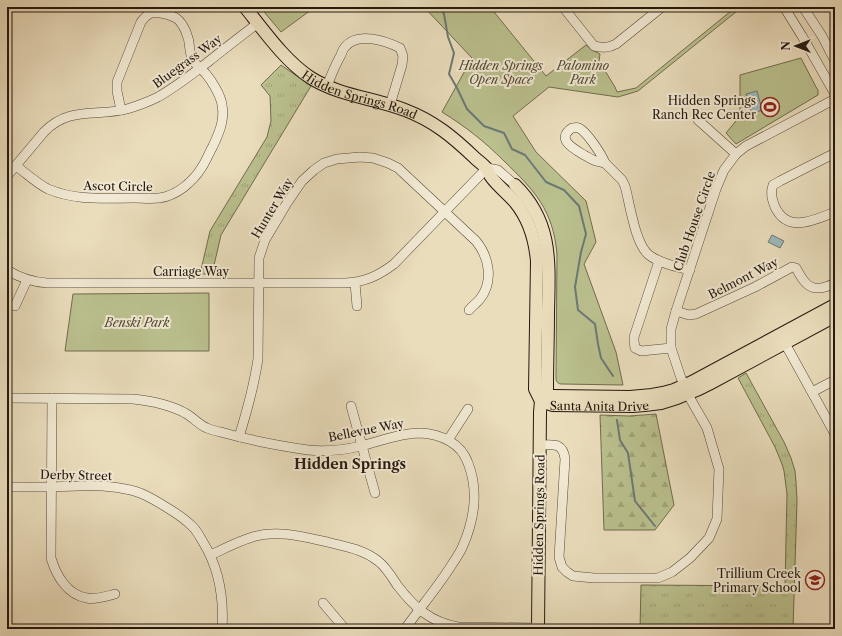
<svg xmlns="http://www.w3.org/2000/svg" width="842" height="636" font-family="'Libre Caslon Text',serif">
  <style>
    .grass { fill: url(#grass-tufts); stroke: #706c4e }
    .forest { fill: url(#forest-firs); stroke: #706c4e }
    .park { fill: #bac08e; stroke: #706c4e }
    .water { fill: #9cb9bb; stroke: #6c7976 }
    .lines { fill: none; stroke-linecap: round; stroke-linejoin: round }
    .stream { stroke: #6c7976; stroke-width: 2 }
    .minor-casing { stroke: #56493a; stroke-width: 10 }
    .major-casing { stroke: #25180f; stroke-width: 14 }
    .minor { stroke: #f1e9d3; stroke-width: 9 }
    .major { stroke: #eaddbc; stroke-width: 12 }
    .labels { text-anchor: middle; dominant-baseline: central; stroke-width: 4; stroke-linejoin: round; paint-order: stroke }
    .street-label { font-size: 12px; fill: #25180f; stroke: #f1e9d3 }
    .park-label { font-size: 12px; font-style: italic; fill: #524a35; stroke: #f1e9d3 }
    .poi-label { font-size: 12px; fill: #25180f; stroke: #f1e9d3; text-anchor: end }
    .quarter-label { font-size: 14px; font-weight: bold; fill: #25180f; stroke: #f1e9d3 }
  </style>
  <defs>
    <pattern id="grass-tufts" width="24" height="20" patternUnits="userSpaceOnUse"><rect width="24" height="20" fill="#bac08e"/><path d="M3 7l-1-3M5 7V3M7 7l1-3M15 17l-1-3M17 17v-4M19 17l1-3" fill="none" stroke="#a0a479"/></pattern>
    <pattern id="forest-firs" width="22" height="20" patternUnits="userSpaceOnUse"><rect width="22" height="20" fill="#bac08e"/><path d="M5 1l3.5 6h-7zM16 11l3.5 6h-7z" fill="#a0a479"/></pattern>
  </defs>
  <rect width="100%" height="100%" fill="#eaddbc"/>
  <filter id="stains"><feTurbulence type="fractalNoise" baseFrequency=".005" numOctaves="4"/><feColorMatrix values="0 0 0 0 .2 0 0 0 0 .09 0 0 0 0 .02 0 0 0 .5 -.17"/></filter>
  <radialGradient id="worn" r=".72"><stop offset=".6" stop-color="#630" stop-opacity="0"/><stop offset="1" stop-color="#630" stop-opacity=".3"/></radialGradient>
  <g class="grass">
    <polygon points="281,65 311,86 221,235 212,274 200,274 210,231 267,137 271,121 270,96 261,85"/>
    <polygon points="746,373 784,442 791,458 795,471 796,482 797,500 793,629 640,629 641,585 785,586 787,494 784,471 782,464 775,447 738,378"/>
  </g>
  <polygon class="forest" points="656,414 674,505 655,530 604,530 600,415 629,416"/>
  <g class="park">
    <polygon points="260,7 315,7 281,32"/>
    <path d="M424,7H490L546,76L586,45L592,50L600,54L599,61L615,87L617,92L636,88L736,7H742L638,91L618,97L549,87L513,116L536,152L586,201L596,242L584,264L616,352L623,385L562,384C558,384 556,382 556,378L557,254C553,210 535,191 504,161C484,141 466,127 442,112L472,58Z"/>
    <polygon points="801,58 816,87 818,90 818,95 736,144 726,133 740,116 740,75"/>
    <polygon points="209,293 209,351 65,351 73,294"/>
  </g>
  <g class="water">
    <polygon points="757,91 762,110 752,114 746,94"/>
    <polygon points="772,235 784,241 780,248 768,242"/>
  </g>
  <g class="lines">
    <g class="stream">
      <polyline points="440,7 444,14 448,37 454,53 449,74 457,88 467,109 484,126 504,133 512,149 525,155 546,182 564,190 579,206 586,234 581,252 575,287 578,310 595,324 598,344 601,358 613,376"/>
      <polyline points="617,420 620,440 628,453 635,501 655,526"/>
    </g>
    <g class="minor-casing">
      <g id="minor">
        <path d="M563,7L594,46C603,48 608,48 616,44L662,7"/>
        <polyline points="784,7 802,36 835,94"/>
        <polyline points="803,7 822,36 835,61"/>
        <polyline points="7,10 11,7"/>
        <path d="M327,86C331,76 335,65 341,55C342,52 343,49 345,47C357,31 386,41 400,48L403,56L402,65L390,105"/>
        <polyline points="698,120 736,154"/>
        <path d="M572,128C575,128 576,127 579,128C587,132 602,155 605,163C602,162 599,162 596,161C592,160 588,157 584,155C574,149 555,139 572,128Z"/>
        <path d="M835,153L780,181L773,185C770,193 772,199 775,207C788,234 814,220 835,212"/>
        <path d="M605,163L622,180L625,186C630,204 635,244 649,255C659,263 677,267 690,270"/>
        <path d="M16,166C26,173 36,183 48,189C76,201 105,198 134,198C142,198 151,199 159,198C176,196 193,182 202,167C206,161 209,153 213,146C219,133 225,120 222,105C221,96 212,81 206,74C202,69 196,65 193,61C190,55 190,49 189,43C189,39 187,36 186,32C180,18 175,16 161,13C151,11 146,15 141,22L117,82V91L121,110"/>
        <path d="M7,176L44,132C69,106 96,117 127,109C137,106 148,102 158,97C176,87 192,74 208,62C224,49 241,36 258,23"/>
        <polyline points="659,261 634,337 634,341 635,348 641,351 671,348"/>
        <path d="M7,270C20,278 32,282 47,283H345C365,282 378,276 394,264L487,168L498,170L515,185"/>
        <polyline points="355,283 357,306"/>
        <polyline points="15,306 27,280"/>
        <path d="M676,311L689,315L696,314L755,287L792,267L796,268C799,273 801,278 805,282C813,292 825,288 835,283"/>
        <polyline points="782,338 835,434"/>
        <polyline points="812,392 835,380"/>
        <path d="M7,398L133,399C151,401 169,404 185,413C193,417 199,425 207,428C214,431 221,432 228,434C254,441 281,446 308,450C326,452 344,450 361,446C381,441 400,433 420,433C441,434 461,443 468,463C479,491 474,521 462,548C459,554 455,560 451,566C437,588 420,608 405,629"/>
        <path d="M52,398L51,558C56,575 67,595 87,598C96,600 107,596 115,594"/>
        <polyline points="351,406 375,493"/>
        <path d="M239,437C247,411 254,386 258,359L259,258L265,240L287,203L302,181L314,170L324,163L337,159L360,157L373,158L388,163L398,168L476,241C489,257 494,281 480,299C477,303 472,306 469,310"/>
        <polyline points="448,440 468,409"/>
        <path d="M540,445C553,445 563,442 565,459L559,557L562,567L567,572L573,576L594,578H658L672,572L690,558L709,538L717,519L719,469L707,428L691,400L681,378L671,348V329L676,311L716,189L724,170L736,154L746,146L835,99"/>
        <path d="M7,487C22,487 37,487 52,487C77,486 101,484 125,489C140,491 153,499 166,507C176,513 185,519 193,527C197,531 200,537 203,542C219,568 224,599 222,629"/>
        <path d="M211,555C225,548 240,540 256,536C280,530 304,537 327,542C345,547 363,549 378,561C386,567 392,577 397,585C414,607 430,622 458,627L538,628"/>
        <polyline points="323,603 345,629"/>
      </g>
    </g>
    <g class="major-casing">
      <g id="major">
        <path id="s1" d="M245,7C264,31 286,62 311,78C340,96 374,98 405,110C434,121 453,137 475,158C478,161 483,164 486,168C489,171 489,175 492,178C498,186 508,194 515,202C529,219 535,239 537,261L535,389L541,401"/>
        <path d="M515,185C553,222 549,263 548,312C548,337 547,363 547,389L541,401L540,412L538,629"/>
        <polyline points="541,401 553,396 630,397 652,395 663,393 674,390 692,382 835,305"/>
        <path id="s2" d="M541,401L553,405L633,406L645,405L661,403L677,398L699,389L709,384L835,316"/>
      </g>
    </g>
    <use href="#minor" class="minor"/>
    <use href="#major" class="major"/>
  </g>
  <defs>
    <g id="stadium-ring" transform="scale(1)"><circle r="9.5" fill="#f1e9d3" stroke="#8f2418" stroke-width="1.5"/><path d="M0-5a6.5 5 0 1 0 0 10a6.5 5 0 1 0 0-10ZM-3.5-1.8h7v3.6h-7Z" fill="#8f2418"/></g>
    <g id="school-ring" transform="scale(1)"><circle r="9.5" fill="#f1e9d3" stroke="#8f2418" stroke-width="1.5"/><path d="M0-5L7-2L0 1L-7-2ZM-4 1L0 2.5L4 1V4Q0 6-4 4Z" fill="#8f2418"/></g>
  </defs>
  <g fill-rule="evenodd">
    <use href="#stadium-ring" x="770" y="107"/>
    <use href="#school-ring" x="815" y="580"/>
  </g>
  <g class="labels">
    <g class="street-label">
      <text transform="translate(187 61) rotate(-36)">Bluegrass Way</text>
      <text stroke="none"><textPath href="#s1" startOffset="149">Hidden Springs Road</textPath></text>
      <text transform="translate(118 186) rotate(1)">Ascot Circle</text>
      <text transform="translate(272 208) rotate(-59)">Hunter Way</text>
      <text transform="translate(694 221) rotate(-71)">Club House Circle</text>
      <text x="191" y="271">Carriage Way</text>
      <text transform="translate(743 278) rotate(-27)">Belmont Way</text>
      <text stroke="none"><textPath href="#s2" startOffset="59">Santa Anita Drive</textPath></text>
      <text transform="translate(366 430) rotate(-11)">Bellevue Way</text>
      <text transform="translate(76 475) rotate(1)">Derby Street</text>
      <text transform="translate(539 515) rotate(-89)">Hidden Springs Road</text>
    </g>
    <g class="park-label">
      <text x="501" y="65">Hidden Springs<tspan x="501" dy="14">Open Space</tspan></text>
      <text x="583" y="65">Palomino<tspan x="583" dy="14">Park</tspan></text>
      <text x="137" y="322">Benski Park</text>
    </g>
    <g class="poi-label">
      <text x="756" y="100">Hidden Springs<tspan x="756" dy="14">Ranch Rec Center</tspan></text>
      <text x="801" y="573">Trillium Creek<tspan x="801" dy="14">Primary School</tspan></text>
    </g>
    <g class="quarter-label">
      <text x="350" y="464">Hidden Springs</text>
    </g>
  </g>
  <rect width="842" height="636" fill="none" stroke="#eaddbc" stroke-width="24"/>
  <rect x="8" y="8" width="826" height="620" fill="none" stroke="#25180f" stroke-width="2"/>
  <rect x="12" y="12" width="818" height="612" fill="none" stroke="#25180f"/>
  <g transform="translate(796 46) rotate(270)" stroke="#f1e9d3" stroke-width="3" paint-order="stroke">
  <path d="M0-3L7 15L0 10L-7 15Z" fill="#25180f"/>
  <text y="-6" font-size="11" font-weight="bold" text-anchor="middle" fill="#25180f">N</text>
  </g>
  <rect width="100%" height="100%" filter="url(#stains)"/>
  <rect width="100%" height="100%" fill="url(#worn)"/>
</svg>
